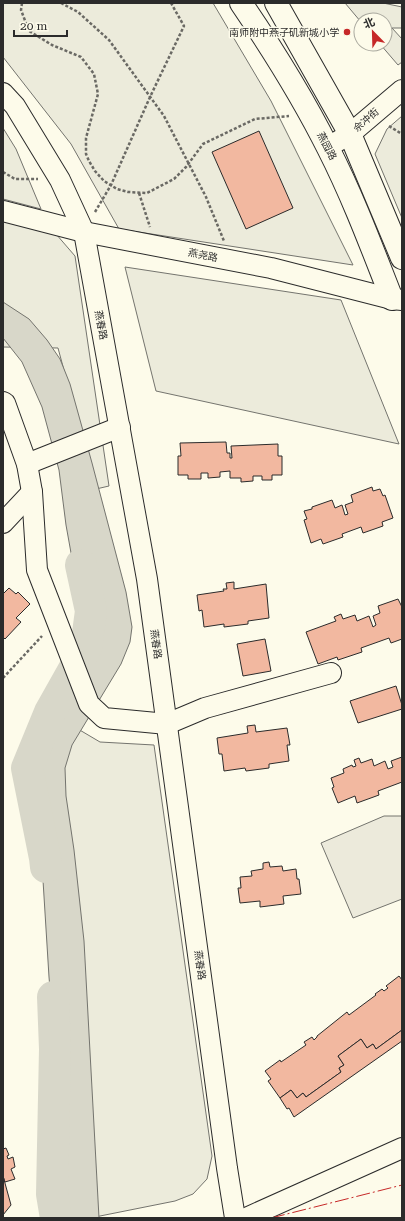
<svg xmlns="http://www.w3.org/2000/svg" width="405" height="1221" font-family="'Roboto Serif','Noto Sans SC',serif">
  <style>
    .green { fill: #ecebdb; stroke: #74746e }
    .parking { fill: #eceadb; stroke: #74746e }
    .water { fill: #d8d7c9; stroke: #74746e }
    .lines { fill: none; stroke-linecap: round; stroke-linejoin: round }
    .river { stroke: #d8d7c9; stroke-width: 32 }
    .building { fill: #f2b8a0; stroke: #2b2b2b }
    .minor-casing { stroke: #2b2b2b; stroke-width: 22 }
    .major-casing { stroke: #2b2b2b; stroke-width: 24 }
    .path { stroke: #6a6964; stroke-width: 2.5; stroke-dasharray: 3 2; stroke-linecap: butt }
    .minor { stroke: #fdfbea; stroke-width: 20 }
    .major { stroke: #fdfbea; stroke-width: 22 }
    .power { stroke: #c62828; stroke-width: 1; stroke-dasharray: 14 3 2 3; stroke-linecap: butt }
    .poi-dot { fill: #c62828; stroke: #fdfbea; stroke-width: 1.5 }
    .labels { text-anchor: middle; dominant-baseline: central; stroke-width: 3; stroke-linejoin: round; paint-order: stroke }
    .poi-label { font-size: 10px; fill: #2b2b2b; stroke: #fdfbea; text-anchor: end }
    .street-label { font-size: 10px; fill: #2b2b2b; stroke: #fdfbea }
  </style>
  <rect width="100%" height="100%" fill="#fdfbea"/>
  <g class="green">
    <polygon points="3,3 213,3 271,101 353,265 119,229 71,144 3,57"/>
    <polygon points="345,3 383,3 402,7 402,28 392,28 402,39 402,62 398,65 380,44 385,44 385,20 361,20 361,22"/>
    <polygon points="402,116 402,218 375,154 387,129"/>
    <polygon points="3,128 16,149 41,209 3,199"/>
    <polygon points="3,221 56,234 75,256 109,486 96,489 58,348 3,347"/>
    <polygon points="125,267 341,300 399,444 156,391"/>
    <polygon points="78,729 100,742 154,745 212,1156 207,1179 193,1194 175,1201 95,1217 62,757"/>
  </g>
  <polygon class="parking" points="384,816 402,816 402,899 353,918 321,843"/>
  <polygon class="water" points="3,302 29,319 47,340 60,359 70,384 92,463 126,592 132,627 130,642 121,664 72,745 65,768 66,796 74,850 84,941 99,1218 63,1218 62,1130 49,977 40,832 34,777 34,759 37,750 89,659 94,639 93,620 91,609 73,564 66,525 59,470 42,407 22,362 3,338"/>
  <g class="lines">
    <g class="river">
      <polyline points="46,867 45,858 27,768 50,712 86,648 91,611 81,565"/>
      <polyline points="53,997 55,1049 52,1194 56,1218"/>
    </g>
  </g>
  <g class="building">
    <polygon points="259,131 293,208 246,229 212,152"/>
    <polygon points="226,442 227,453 230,453 230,458 232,458 231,446 278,444 278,456 282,456 282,475 272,475 272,480 262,480 262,476 253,476 253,481 241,482 241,478 230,478 230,471 220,472 220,477 208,478 208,473 201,473 201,479 188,479 188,475 178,475 178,456 181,456 180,443"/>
    <polygon points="372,487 373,491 380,489 383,496 385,495 393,518 382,522 383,526 363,533 361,527 342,534 343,537 323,544 321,539 311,543 304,520 307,519 304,511 312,509 312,507 332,500 335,508 342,505 345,515 348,514 345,505 353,502 351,495"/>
    <polygon points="234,582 234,589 266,584 269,618 248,621 248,624 224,627 224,624 204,627 202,610 199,611 197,595 224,591 223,589 227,589 226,583"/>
    <polygon points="9,588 16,594 18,592 30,604 16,618 21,622 5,639 3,637 3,594"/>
    <polygon points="398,599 402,607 402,639 391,643 389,638 361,648 362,652 338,660 337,657 318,664 306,632 336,621 334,617 341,614 343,619 355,615 357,621 369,616 373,627 376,625 373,616 380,613 378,606"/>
    <polygon points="265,639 271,671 243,676 237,644"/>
    <polygon points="396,686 402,705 402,709 358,723 350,701"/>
    <polygon points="255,725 256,732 287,728 290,745 287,745 289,761 269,764 269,768 246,771 245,768 224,771 222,754 219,754 217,738 248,733 247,726"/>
    <polygon points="402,757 402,782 378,791 379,795 357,803 355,796 338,803 332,788 334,787 331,778 344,773 343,769 352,765 353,767 356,766 354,760 359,758 361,763 372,759 374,766 385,761 388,769 393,767 391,761"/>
    <polygon points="269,862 270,867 282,866 283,871 296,869 297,879 299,879 301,894 283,896 284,904 260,907 260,901 240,903 238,888 241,888 240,877 252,876 251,871 263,869 263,863"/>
    <polygon points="399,976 402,980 402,1030 376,1049 373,1044 367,1048 361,1039 338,1056 344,1065 339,1068 341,1072 306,1097 303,1093 297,1098 291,1090 280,1098 268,1081 271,1079 265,1071 280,1060 281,1062 306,1045 304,1042 312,1037 314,1040 317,1037 317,1036 347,1012 349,1015 376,995 375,994 382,989 384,991 388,988 386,986"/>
    <polygon points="402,1030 402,1041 294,1117 289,1108 287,1109 280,1098 291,1090 297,1098 303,1093 306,1097 341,1072 339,1068 344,1065 338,1056 361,1039 367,1048 373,1044 376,1049"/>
    <polygon points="6,1148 9,1155 7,1156 8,1159 13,1157 15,1167 11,1169 15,1179 5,1182 3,1176 3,1149"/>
    <polygon points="3,1176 11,1205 3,1215"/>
  </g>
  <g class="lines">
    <g class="minor-casing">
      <g id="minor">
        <polyline points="3,93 15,106 60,180 84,232 147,579 227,1168 235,1218"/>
        <polyline points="328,147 350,134 402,90"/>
        <polyline points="3,211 84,232 271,268 392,299 402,300"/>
        <polyline points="3,402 5,403 27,464 32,492 37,570 89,704 104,718 167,724 205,708 331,673"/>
        <polyline points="27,464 120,427"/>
        <polyline points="3,523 32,492"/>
        <polyline points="246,1218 402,1148"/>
      </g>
    </g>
    <g class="major-casing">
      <g id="major">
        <path d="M241,3C273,50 303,98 328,148C353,197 372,248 392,299"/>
        <polyline points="276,3 350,134 402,258"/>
      </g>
    </g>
    <g class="path">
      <polyline points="22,3 21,10 29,31 52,45 81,57 94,74 98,94 86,138 86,154 89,161 95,171 104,181 117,189 128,192 147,193 174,179 186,167 203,144 255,119 289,116"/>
      <polyline points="61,3 78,12 109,40 164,116 206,197 224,241"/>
      <polyline points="389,126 402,134"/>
      <polyline points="3,172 15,179 38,179"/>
      <polyline points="139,193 150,227"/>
      <polyline points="95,212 111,185 150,97 184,26 171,3"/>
      <polyline points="3,678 42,636"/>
    </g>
    <use href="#minor" class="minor"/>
    <use href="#major" class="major"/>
    <polyline class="power" points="271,1218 402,1185"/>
  </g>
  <circle class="poi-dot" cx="347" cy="32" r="4"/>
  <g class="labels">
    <g class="poi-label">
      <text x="339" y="32">南师附中燕子矶新城小学</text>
    </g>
    <g class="street-label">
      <text transform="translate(366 120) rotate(-41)">佘冲街</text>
      <text transform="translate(327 146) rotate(63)">燕园路</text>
      <text transform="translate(203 255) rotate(11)">燕尧路</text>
      <text transform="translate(101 325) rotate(79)">燕春路</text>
      <text transform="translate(156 644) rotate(82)">燕春路</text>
      <text transform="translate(200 965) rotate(82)">燕春路</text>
    </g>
  </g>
  <rect width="405" height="1221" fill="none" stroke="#2b2b2b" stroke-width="8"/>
  <g transform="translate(373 32) rotate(337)"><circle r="19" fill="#fdfbea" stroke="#a9a89e"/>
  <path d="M0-3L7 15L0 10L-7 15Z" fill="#c62828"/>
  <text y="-6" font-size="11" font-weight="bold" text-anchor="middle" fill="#2b2b2b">北</text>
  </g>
  <path d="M14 30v6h53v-6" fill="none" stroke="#2b2b2b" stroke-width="2"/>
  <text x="20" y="30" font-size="12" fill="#2b2b2b" stroke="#fdfbea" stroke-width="3" paint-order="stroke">20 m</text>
</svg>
